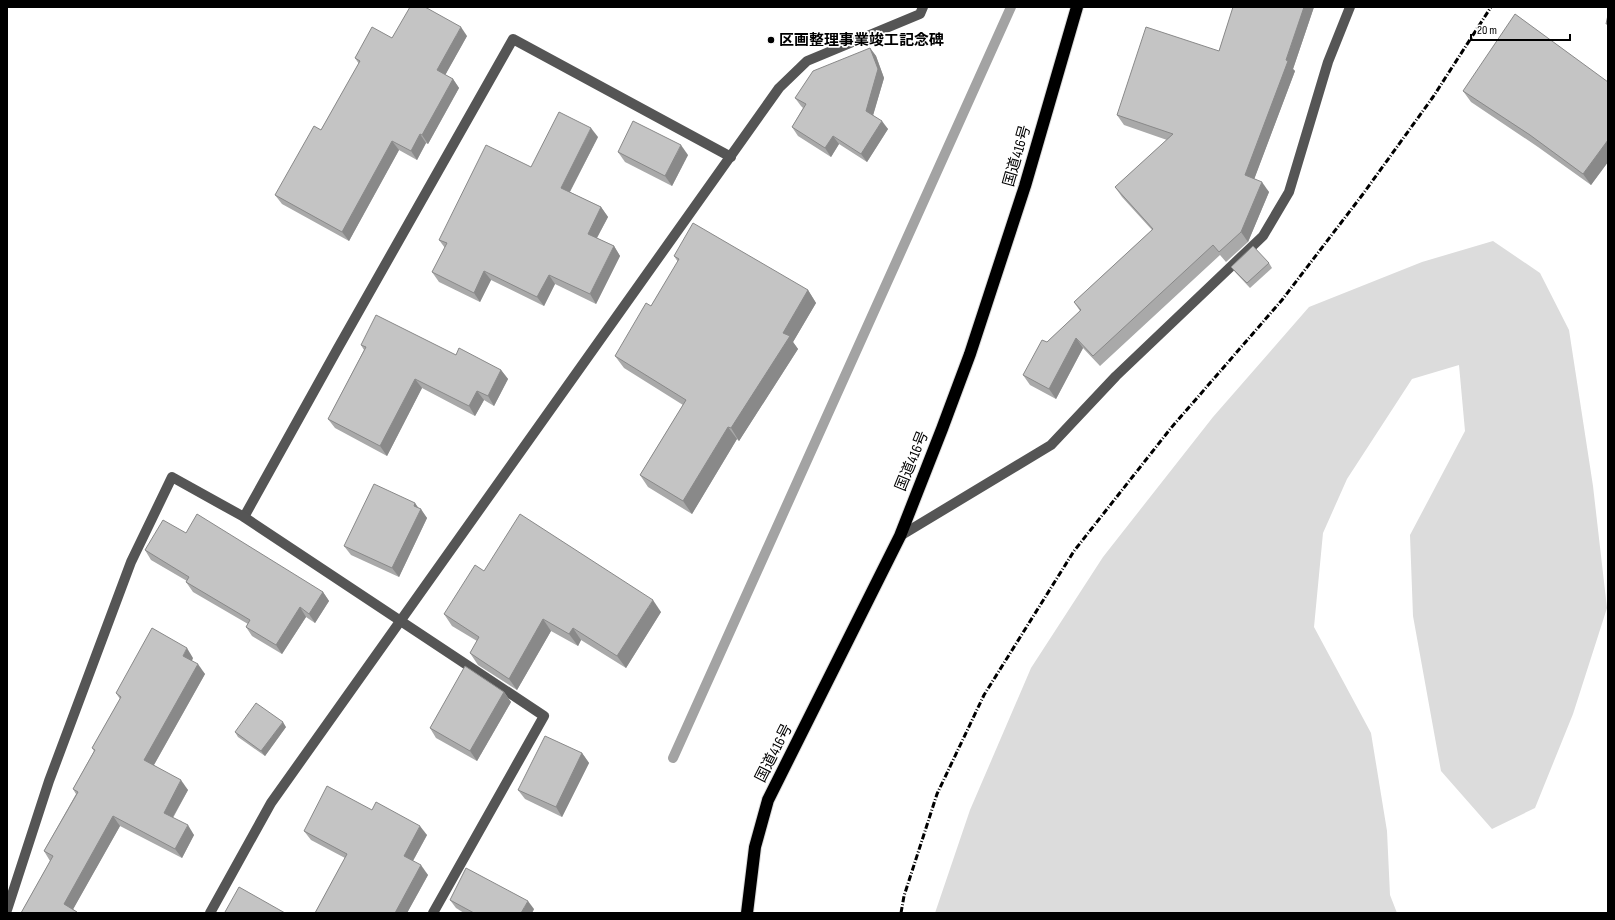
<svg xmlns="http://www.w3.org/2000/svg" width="1615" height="920" font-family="'Sofia Sans Condensed','Noto Sans JP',sans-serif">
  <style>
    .green { fill: #dcdcdc }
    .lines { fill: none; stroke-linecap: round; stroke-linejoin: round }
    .stream { stroke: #a3a3a3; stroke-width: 10 }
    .highway-casing { stroke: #dbdbdb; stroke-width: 14 }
    .minor { stroke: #555; stroke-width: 10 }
    .highway { stroke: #000; stroke-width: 12 }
    .rail { stroke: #000; stroke-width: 3; stroke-dasharray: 6 2 1 2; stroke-linecap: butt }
    .wall { fill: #a9a9a9 }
    .shaded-wall { fill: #898989 }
    .building { fill: #c4c4c4; stroke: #898989 }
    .poi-dot { fill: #000; stroke: #fff; stroke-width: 1.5 }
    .labels { text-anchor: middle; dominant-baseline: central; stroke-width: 3.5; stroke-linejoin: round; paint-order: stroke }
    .poi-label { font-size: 15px; font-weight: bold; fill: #000; stroke: #fff; text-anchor: start }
    .street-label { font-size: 15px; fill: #000; stroke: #fff }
  </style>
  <rect width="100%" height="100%" fill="#fff"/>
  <polygon class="green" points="1493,241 1540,273 1569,330 1593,486 1607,608 1573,714 1535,808 1492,829 1441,771 1413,616 1410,535 1465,431 1459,365 1412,379 1347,479 1323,533 1314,627 1371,733 1387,831 1390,895 1397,913 935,913 970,810 1031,668 1103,557 1213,417 1309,307 1422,262"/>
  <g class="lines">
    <polyline class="stream" points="673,758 1011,7"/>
    <g class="highway-casing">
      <polyline id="highway" points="747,913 755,847 768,800 900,536 942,429 970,354 1025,186 1077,7"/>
    </g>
    <g class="minor">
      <polyline points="244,517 338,348 513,39 731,157"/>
      <polyline points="900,536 1051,445 1116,376 1263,236 1289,192 1328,62 1350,7"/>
      <polyline points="7,910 49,781 131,562 172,477 244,517 544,716 433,913"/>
      <polyline points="210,913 271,803 779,88 807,61 920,14 923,7"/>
    </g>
    <use href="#highway" class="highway"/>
    <polyline class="rail" points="901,913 904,896 937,794 984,695 1074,551 1171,428 1282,300 1363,194 1433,97 1491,7"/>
  </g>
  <g class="wall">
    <polygon points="1230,7 1314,7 1293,69 1295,71 1254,179 1269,192 1248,242 1226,262 1220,255 1100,366 1083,348 1056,399 1030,385 1023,375 1047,342 1080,311 1074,302 1152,230 1122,197 1115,187 1167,140 1124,125 1117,115 1219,51 1233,8"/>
    <polygon points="467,36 445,75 453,79 459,88 428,144 426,143 417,160 399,150 349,241 282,204 275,195 321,130 359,64 355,58 392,38"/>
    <polygon points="870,48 876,56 884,78 873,115 888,129 867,162 839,144 831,157 798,136 792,127 803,108 801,106 795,98"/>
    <polygon points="1608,82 1608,162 1591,185 1538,147 1471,102 1463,91"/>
    <polygon points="598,137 570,192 601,207 608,217 597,238 614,246 620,256 596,304 555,284 544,306 491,280 480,302 439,282 432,272 445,248 439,240 531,167"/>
    <polygon points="618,152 688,155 672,186 625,162"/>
    <polygon points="674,256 808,290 816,303 793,342 798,349 739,441 737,439 692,514 648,487 640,475 683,405 624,368 615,356 651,306 678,262"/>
    <polygon points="1269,263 1272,268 1250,288 1235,272 1231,267"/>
    <polygon points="361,345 456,355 501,370 508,379 494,406 484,400 475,416 422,388 387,456 335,428 328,419 364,350"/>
    <polygon points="419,508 427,518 399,577 351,555 344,546"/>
    <polygon points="186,533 323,592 329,601 315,623 306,617 282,654 252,636 246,627 248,624 193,592 186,582 187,581 151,560 145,550"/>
    <polygon points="484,571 661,612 626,668 581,640 578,646 551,631 517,690 478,665 470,653 477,641 452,626 444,614"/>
    <polygon points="193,658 192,661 205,674 154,765 188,790 173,818 194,835 182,858 120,826 73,909 78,913 21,913 50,861 44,851 76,794 73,789 94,751 92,748 120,699 116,693"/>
    <polygon points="504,692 511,702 477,761 436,738 430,728"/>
    <polygon points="286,727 265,756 238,737 235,732"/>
    <polygon points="582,753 589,763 562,817 525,799 518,790"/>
    <polygon points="372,810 427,835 413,861 428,875 407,913 315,913 345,858 311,840 304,831"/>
    <polygon points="450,900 534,909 532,913 464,913 456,908"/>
  </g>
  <g class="shaded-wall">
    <polygon points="1304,7 1314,7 1293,69 1295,71 1252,185 1245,175 1286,60"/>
    <polygon points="461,27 467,36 443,79 437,70"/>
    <polygon points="870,48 876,56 884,78 872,119 866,111"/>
    <polygon points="453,79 459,88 428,144 422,135"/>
    <polygon points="882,121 888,129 867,162 861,154"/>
    <polygon points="591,128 598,137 567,197 561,188"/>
    <polygon points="420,134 426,143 417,160 411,151"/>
    <polygon points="833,136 839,144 831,157 825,148"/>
    <polygon points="1608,140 1608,162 1591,185 1583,174"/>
    <polygon points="392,141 399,150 349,241 342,232"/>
    <polygon points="681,145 688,155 672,186 665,176"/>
    <polygon points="1262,182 1269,192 1248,242 1241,232"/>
    <polygon points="601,207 608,217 594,243 588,234"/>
    <polygon points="614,246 620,256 596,304 590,294"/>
    <polygon points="484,271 491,280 480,302 474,293"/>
    <polygon points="549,275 555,284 544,306 537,297"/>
    <polygon points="808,290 816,303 793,342 798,349 739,441 731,428 783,333"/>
    <polygon points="1076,338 1083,348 1056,399 1049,389"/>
    <polygon points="501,370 508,379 494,406 488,396"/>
    <polygon points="415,379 422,388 387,456 380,446"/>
    <polygon points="477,391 484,400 475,416 469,406"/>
    <polygon points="728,427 737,439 692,514 683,501"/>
    <polygon points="415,503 420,510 421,509 427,518 399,577 392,568"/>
    <polygon points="323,592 329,601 315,623 309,614"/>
    <polygon points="653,600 661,612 626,668 617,656"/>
    <polygon points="300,607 306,617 282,654 276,645"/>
    <polygon points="543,619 551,631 517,690 509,679"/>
    <polygon points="573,628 581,640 578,646 569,634"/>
    <polygon points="187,648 193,658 189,665 183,656"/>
    <polygon points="198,664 205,674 151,770 144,760"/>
    <polygon points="504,692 511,702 477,761 470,751"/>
    <polygon points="283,722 286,727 265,756 261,751"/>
    <polygon points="582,753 589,763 562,817 556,807"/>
    <polygon points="181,780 188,790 170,822 164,813"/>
    <polygon points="113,816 120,826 71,913 64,904"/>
    <polygon points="188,825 194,835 182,858 175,849"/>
    <polygon points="420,826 427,835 410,866 404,856"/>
    <polygon points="421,865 428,875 407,913 395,913"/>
    <polygon points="528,901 534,909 532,913 521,913"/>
  </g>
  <g class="building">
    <polygon points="410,7 425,7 461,27 437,70 453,79 422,135 420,134 411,151 392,141 342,232 275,195 314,126 321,130 360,61 355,58 372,27 392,38"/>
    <polygon points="1233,7 1304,7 1286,60 1288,61 1245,175 1262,182 1241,232 1219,252 1213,245 1093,356 1076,338 1049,389 1023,375 1042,340 1047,342 1081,310 1074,302 1153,229 1115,187 1173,134 1117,115 1146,27 1219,51"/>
    <polygon points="1515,14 1608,82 1608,140 1583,174 1530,135 1463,91"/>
    <polygon points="1608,15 1608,24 1606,24"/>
    <polygon points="870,48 878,69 866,111 882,121 861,154 833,136 825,148 792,127 806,104 795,98 813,71"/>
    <polygon points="559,112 591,128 561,188 601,207 588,234 614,246 590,294 549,275 537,297 484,271 474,293 432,272 447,243 439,240 486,145 531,167"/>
    <polygon points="633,121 681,145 665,176 618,152"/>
    <polygon points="693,223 808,290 783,333 790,336 731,428 728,427 683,501 640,475 686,400 615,356 646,303 651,306 679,259 674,256"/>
    <polygon points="1253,246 1269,263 1247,283 1231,267"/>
    <polygon points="376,315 456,355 459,348 501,370 488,396 477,391 469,406 415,379 380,446 328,419 366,347 361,345"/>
    <polygon points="374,484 415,503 414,506 421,509 392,568 344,546"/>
    <polygon points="197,514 323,592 309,614 300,607 276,645 246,627 250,620 186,582 189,577 145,550 163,520 186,533"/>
    <polygon points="520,514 653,600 617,656 573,628 569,634 543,619 509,679 470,653 479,637 444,614 475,565 484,571"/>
    <polygon points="152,628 187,648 183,656 198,664 144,760 181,780 164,813 188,825 175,849 113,816 64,904 77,912 76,913 21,913 53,856 44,851 78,792 73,789 95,750 92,748 121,697 116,693"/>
    <polygon points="465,666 504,692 470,751 430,728"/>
    <polygon points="256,703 283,722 261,751 235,732"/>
    <polygon points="545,736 582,753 556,807 518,790"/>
    <polygon points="327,786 372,810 376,802 420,826 404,856 421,865 395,913 315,913 347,854 304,831"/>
    <polygon points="466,868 528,901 521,913 474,913 450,900"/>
    <polygon points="239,887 285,913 226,913 225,912"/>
  </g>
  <circle class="poi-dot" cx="771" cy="40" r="4"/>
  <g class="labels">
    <g class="poi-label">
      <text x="779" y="40">区画整理事業竣工記念碑</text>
    </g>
    <g class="street-label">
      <text transform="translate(1017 156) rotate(-74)">国道416号</text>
      <text transform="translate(912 461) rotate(-68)">国道416号</text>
      <text transform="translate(774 753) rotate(-63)">国道416号</text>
    </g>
  </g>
  <rect width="1615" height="920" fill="none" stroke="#000000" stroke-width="16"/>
  <path d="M1471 34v6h99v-6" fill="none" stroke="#000000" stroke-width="2"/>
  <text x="1477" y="34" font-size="12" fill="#000000" stroke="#ffffff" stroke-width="3" paint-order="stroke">20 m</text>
</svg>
